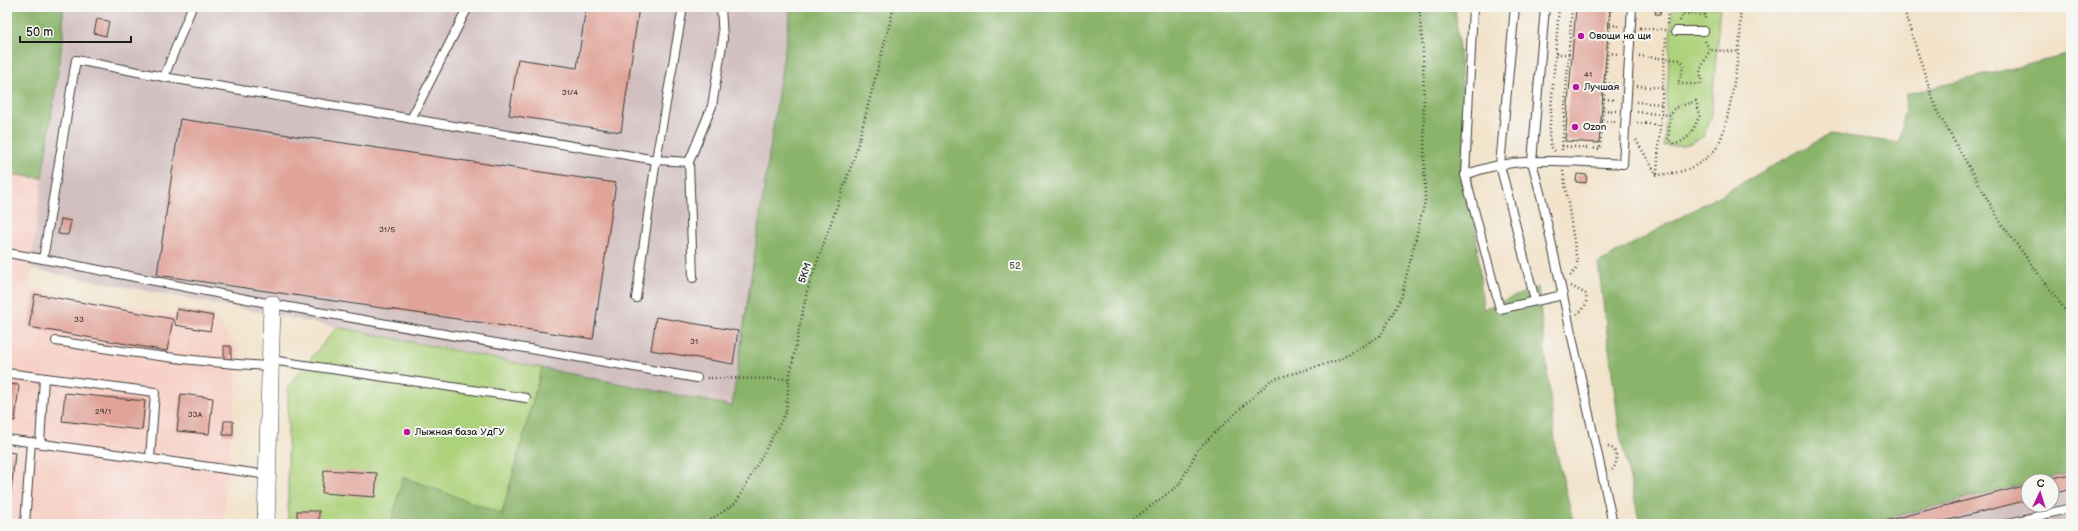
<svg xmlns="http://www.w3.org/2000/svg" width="2078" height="531" font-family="'Balsamiq Sans',sans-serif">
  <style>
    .built { fill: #f7d1c7 }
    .industrial { fill: #d2bfc0 }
    .green { fill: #add27b; stroke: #64774c }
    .forest { fill: #8ab46b; stroke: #536844 }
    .building { fill: #e0a398 }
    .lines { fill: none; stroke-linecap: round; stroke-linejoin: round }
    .lane-casing { stroke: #3c3a36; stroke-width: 10 }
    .street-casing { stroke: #3c3a36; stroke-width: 18 }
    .path { stroke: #3c3a36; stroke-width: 2.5; stroke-dasharray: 1 3; stroke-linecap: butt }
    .lane { stroke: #fff; stroke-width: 8 }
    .street { stroke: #fff; stroke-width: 17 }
    .poi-dot { fill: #b5179e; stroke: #f6f6f2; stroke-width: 1.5 }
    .labels { text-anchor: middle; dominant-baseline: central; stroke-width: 4; stroke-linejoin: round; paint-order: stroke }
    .number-label { font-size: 8px; fill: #4d3e3b }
    .poi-label { font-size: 10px; fill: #1c1c1c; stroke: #f6f6f2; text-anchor: start }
    .park-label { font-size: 10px; fill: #4f5c3d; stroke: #f6f6f2 }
    .street-label { font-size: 10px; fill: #1c1c1c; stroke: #f6f6f2 }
  </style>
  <rect width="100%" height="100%" fill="#f6f6f2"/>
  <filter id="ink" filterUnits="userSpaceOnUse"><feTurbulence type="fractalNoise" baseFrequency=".025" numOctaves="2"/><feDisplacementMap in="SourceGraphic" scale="8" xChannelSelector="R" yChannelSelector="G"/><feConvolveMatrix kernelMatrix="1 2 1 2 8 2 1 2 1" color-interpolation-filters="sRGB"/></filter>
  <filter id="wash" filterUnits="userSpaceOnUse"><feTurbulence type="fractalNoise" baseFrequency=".012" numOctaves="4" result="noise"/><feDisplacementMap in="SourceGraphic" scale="16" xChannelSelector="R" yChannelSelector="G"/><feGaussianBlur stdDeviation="0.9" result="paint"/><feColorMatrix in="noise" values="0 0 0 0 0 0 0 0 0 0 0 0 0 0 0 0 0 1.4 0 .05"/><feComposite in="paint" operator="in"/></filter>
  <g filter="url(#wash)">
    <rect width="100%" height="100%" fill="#f2e2c9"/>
    <polygon class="built" points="7,174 42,178 29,287 220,323 239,351 223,524 7,524"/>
    <g class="industrial">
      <polygon points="63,7 791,7 732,406 337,327 31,269 42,178 63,38"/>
      <polygon points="2071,472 2071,524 1865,524 2028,483 2028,505 2052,505 2052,481 2036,481"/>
    </g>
    <g class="green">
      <polygon points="1672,7 1720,7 1711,118 1703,137 1684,146 1664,146"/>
      <polygon points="337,327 542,368 502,515 403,478 391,524 288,524 288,386"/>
    </g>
    <g class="forest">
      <polygon points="7,7 63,7 63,38 42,178 7,174"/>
      <polygon points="791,7 1455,7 1483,309 1538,287 1556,450 1574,524 391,524 403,477 502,514 542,368 732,406"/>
      <polygon points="2071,54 2071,472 2036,481 2028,481 2028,483 1865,524 1640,524 1620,435 1598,263 1830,134 1900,143 1907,94"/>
    </g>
    <g id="blocks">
      <g class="building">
        <polygon points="586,7 639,7 621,132 509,115 518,59 577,68"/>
        <polygon points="1576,7 1610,7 1599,143 1565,141"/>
        <polygon points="1656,9 1661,9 1660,14 1655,14"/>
        <polygon points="97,19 109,21 106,36 94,33"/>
        <polygon points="180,119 616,183 593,339 157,275"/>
        <polygon points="1577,174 1587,175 1586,183 1576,182"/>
        <polygon points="61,219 71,221 68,235 58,234"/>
        <polygon points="35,294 173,319 167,351 29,327"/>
        <polygon points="177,309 213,316 210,331 175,325"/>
        <polygon points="656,317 738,331 733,364 651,350"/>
        <rect x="224" y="346" width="7" height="13"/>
        <polygon points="7,384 19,385 15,421 7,420"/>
        <polygon points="65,393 145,401 142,430 62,421"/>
        <polygon points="181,394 213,398 209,434 177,431"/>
        <polygon points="224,421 233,421 233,435 223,435"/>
        <polygon points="7,452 15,453 8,520 7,520"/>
        <polygon points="324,470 377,473 375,497 322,493"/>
        <polygon points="2071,474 2071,489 2052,494 2052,481 2044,480"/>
        <polygon points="2028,485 2028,500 1933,524 1873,524"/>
        <rect x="297" y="511" width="22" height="13"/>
        <polygon points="2071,521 2071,524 2061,524 2061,523"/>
      </g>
    </g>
  </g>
  <g filter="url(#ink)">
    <use href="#blocks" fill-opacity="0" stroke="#3c3a36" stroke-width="1"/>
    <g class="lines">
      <g class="lane-casing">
        <g id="lane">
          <polyline points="192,7 164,77 76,60 43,259 272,304 697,378"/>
          <polyline points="683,7 656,160 689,162"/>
          <polyline points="1515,7 1500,165 1535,300"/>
          <polyline points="1545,7 1532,162 1542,200 1613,524"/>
          <polyline points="1676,31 1704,31"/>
          <polyline points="164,77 656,160 636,298"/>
          <polyline points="411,119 468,7"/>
          <polyline points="1465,175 1473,7"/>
          <polyline points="7,253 43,259"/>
          <polyline points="693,278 689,162 712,106 723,39 721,7"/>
          <path d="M1563,295L1500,309L1465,175C1476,171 1488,167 1500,165C1540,158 1583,162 1623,164L1632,7"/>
          <path d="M56,341C127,352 198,363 271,366"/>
          <polyline points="271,360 526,398"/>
          <polyline points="7,373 155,392 150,458"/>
          <polyline points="7,439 268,475"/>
          <polyline points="40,443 44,378"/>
          <polyline points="25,524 31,442"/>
          <polyline points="2005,524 2071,508"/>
        </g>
      </g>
      <g class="street-casing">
        <polyline id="street" points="266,524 272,304"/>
      </g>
      <g class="path">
        <polyline points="1681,7 1683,14"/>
        <polyline points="1906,7 1906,17 1937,111 2001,223 2071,318"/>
        <polyline points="1705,15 1707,7"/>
        <polyline points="1680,21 1683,14 1705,15 1705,20"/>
        <polyline points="1667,24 1668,7"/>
        <polyline points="1610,25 1621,26"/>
        <polyline points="1640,28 1665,30"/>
        <polyline points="1705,41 1710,50 1738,52"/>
        <polyline points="1608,53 1619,54"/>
        <polyline points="1556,54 1569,54"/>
        <polyline points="1639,56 1680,60 1684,64 1678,84 1702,84 1700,70 1710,50"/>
        <polyline points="1605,83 1616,84"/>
        <polyline points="1637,86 1663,88"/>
        <polyline points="1604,99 1615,100"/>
        <polyline points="1636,102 1662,104"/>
        <polyline points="1603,110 1616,111"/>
        <path d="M1637,112L1671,115L1674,108L1696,101L1700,115C1693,129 1690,140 1675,144L1668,140L1671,115"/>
        <polyline points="1602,121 1616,122"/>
        <polyline points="1637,123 1660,125"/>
        <path d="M1636,140L1657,175C1681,173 1697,169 1714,151C1728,137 1738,59 1740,38C1741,28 1740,17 1740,7"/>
        <polyline points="1562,146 1600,149 1611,7"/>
        <polyline points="1562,150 1572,7"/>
        <polyline points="1555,151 1551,147 1549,136 1559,7"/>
        <polyline points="1563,171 1578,267 1570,276"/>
        <polyline points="1657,174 1666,37"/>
        <path d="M1571,286L1586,294C1587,304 1586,308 1577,314"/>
        <polyline points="707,378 788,379"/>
        <path d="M1608,447L1614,449C1617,456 1618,463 1612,470"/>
        <polyline points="704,524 736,503 786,412 789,379 807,291 855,155 894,7"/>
        <polyline points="1127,524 1179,485 1198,449 1271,380 1339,360 1381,335 1401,298 1425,201 1423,50 1419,7"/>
      </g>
      <use href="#lane" class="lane"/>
      <use href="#street" class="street"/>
    </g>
  </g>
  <g class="poi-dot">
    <circle cx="1581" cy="36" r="4"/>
    <circle cx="1576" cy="87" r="4"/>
    <circle cx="1575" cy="127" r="4"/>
    <circle cx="407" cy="432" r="4"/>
  </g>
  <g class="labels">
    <g class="number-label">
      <text x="1588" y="74">41</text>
      <text x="570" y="92">31/4</text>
      <text x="387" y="229">31/5</text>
      <text x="79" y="319">33</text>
      <text x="694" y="341">31</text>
      <text x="103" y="411">29/1</text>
      <text x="195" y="414">33А</text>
    </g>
    <g class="poi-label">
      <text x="1589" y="36">Овощи на щи</text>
      <text x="1584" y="87">Лучшая</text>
      <text x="1583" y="127">Ozon</text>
      <text x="415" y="432">Лыжная база УдГУ</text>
    </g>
    <g class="park-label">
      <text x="1015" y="266">52</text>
    </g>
    <g class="street-label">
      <text transform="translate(805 273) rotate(-71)">5KM</text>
    </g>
  </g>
  <rect width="2078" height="531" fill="none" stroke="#f6f6f2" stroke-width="24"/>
  <g transform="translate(2040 493) rotate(4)"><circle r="19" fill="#f6f6f2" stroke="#9f9f9c"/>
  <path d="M0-3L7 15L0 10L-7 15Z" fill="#b5179e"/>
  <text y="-6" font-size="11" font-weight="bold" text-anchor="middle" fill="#1c1c1c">С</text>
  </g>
  <path d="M20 36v6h111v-6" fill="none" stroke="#1c1c1c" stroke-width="2"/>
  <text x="26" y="36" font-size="12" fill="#1c1c1c" stroke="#f6f6f2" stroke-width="3" paint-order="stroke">50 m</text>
</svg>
